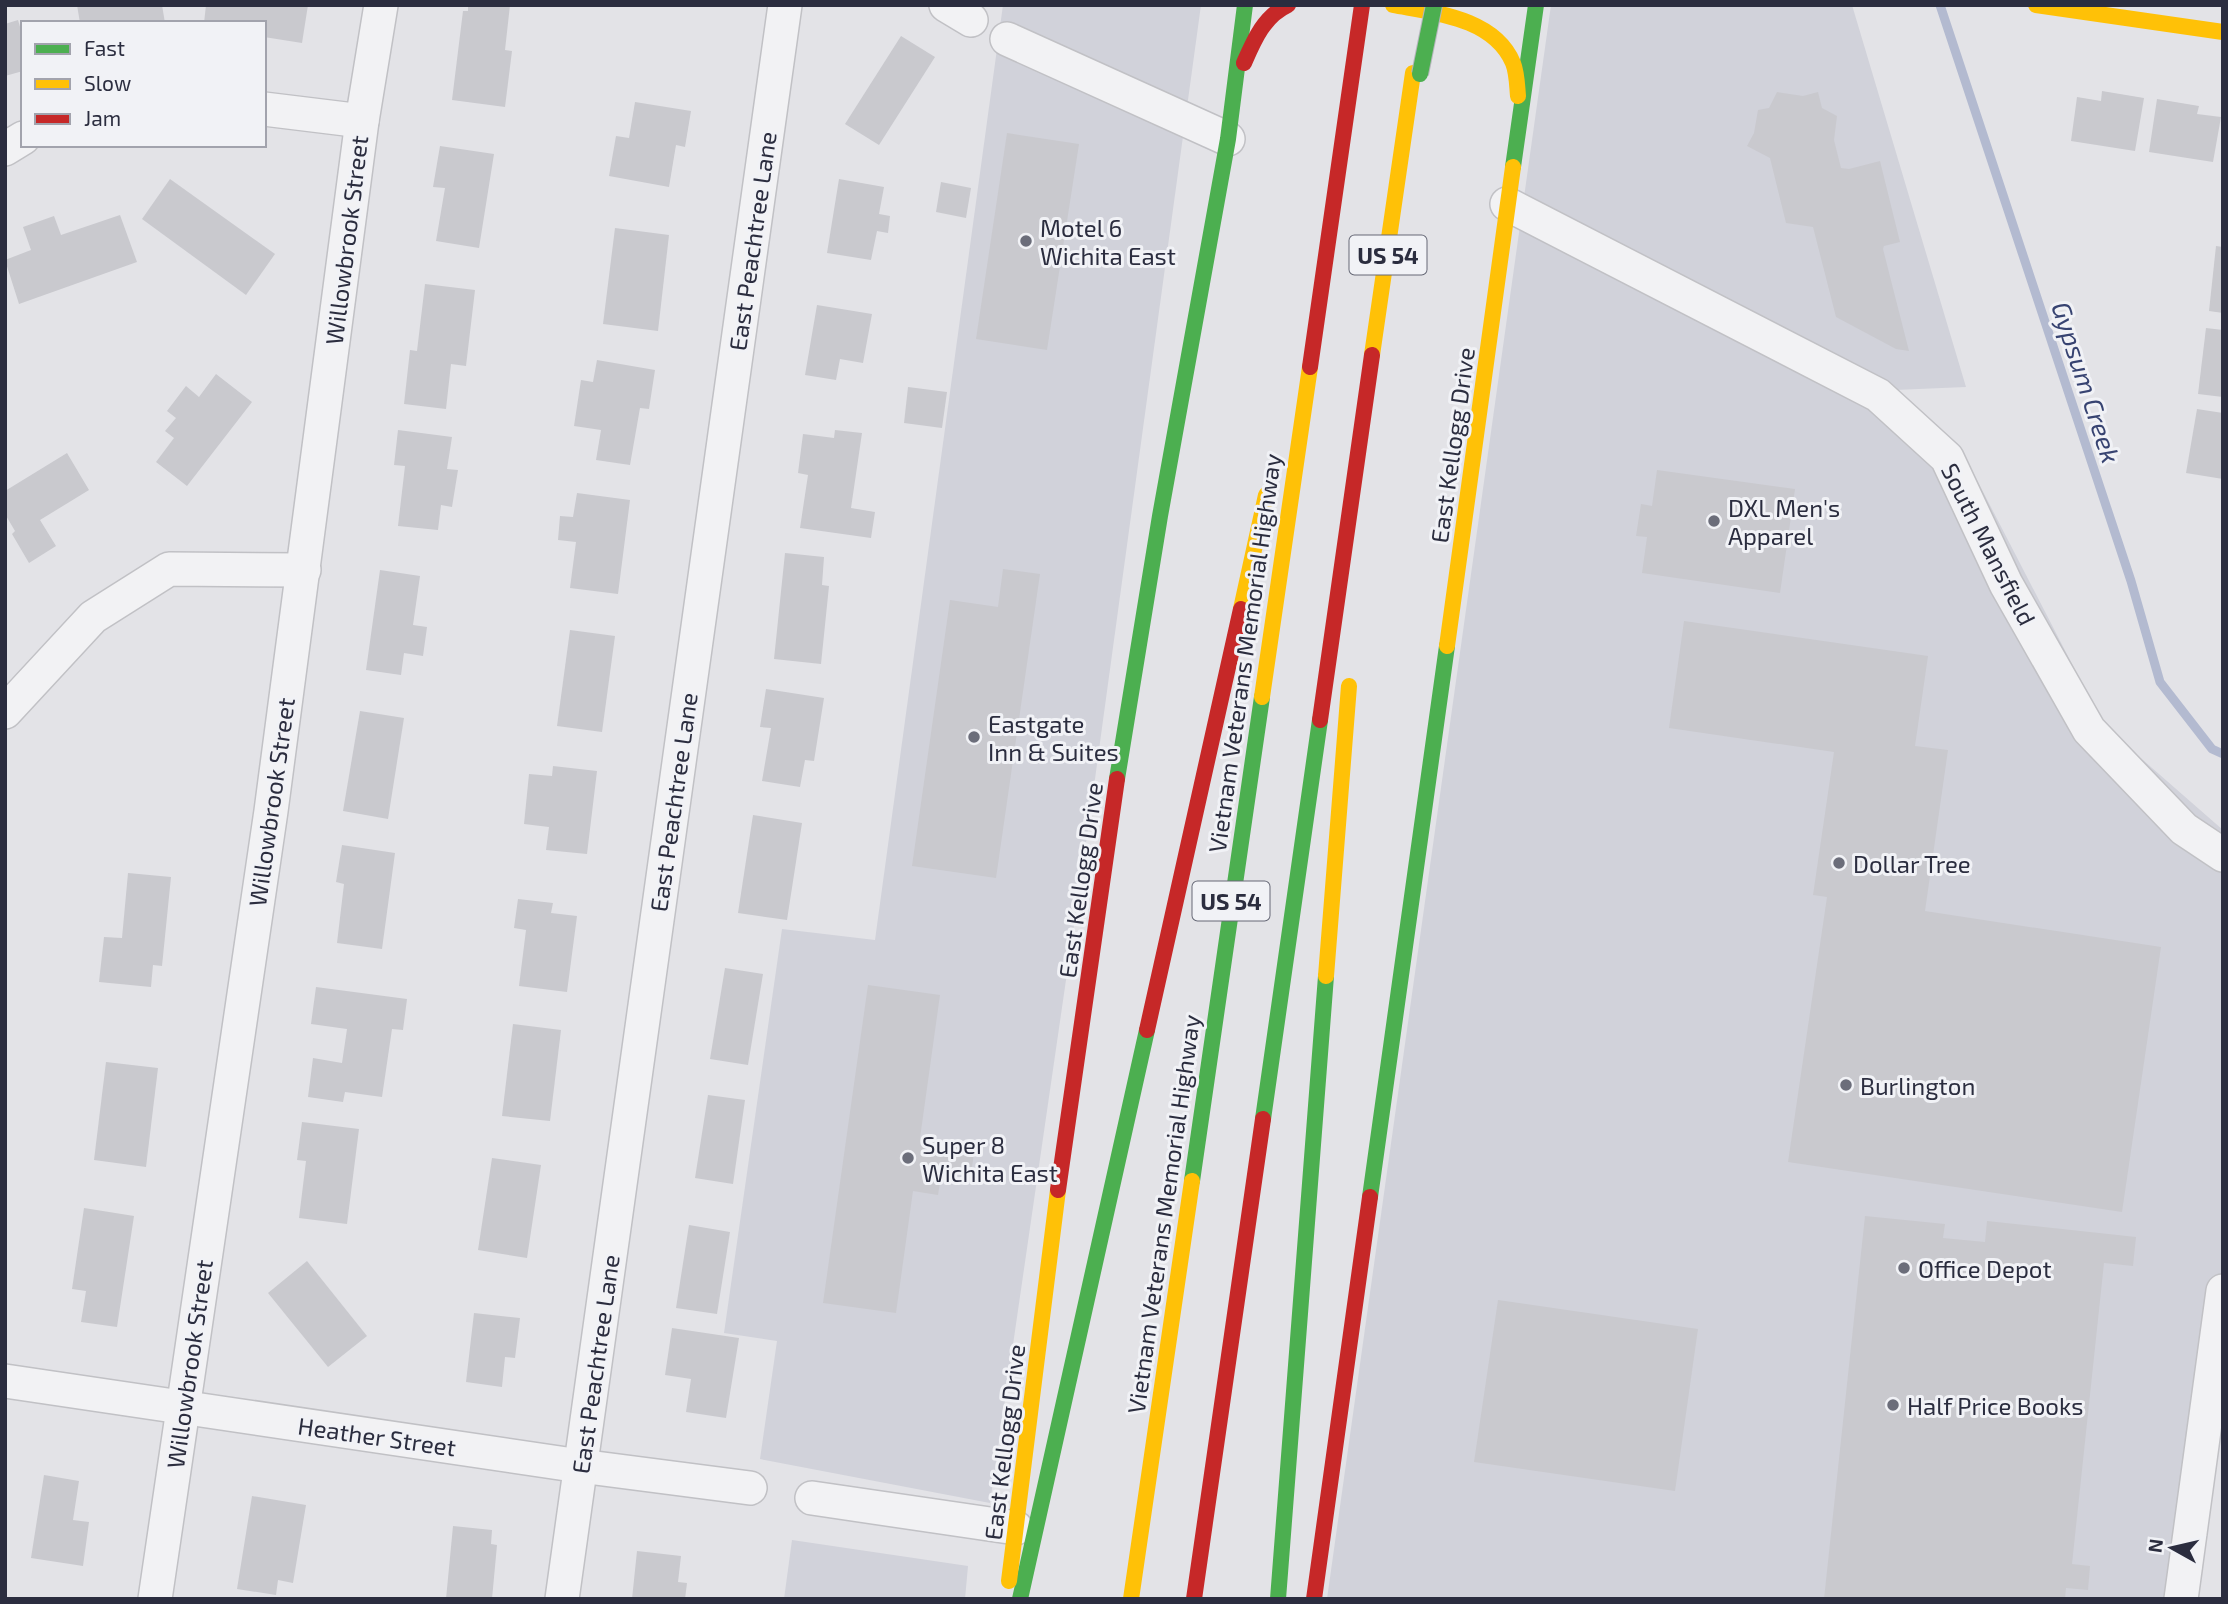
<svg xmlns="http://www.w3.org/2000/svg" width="2228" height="1604" font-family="'Exo 2',sans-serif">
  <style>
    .built { fill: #d1d2da }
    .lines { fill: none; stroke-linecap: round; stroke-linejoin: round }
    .stream { stroke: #b3bad0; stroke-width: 9 }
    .building { fill: #c9c9ce }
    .street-casing { stroke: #c1c1c5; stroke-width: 36 }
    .street { stroke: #f2f2f4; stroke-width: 33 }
    .fast { stroke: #4caf50; stroke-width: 16 }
    .slow { stroke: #ffc107; stroke-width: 16 }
    .jam { stroke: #c62828; stroke-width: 16 }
    .fast-bridge-casing { stroke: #b5b6bc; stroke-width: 18; stroke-linecap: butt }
    .fast-bridge { stroke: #4caf50; stroke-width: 16 }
    .poi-dot { fill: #6b6d7a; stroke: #f1f2f6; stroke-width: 2.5 }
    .labels { text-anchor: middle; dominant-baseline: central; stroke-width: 6; stroke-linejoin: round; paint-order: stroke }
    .shield { fill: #f1f2f6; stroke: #666876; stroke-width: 2 }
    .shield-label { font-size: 23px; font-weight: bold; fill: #2b2d3f }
    .poi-label { font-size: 24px; fill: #2b2d3f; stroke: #f1f2f6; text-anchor: start }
    .street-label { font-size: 24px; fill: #2b2d3f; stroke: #f1f2f6 }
    .water-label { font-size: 26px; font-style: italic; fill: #374371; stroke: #f1f2f6 }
  </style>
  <rect width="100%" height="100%" fill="#e3e3e7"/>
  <g class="built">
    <polygon points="1003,5 1201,5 1091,808 990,1503 760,1459 777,1341 724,1333 782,929 875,940"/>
    <polygon points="1551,5 1852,5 1966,387 1895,390 1963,453 2104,726 2223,830 2223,1285 2182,1599 1327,1599"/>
    <polygon points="792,1540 968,1566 965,1599 784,1599"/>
  </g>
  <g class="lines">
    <polyline class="stream" points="1940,5 2131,581 2160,682 2212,749 2223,754"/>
  </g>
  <g class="building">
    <polygon points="77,5 162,5 165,23 80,23"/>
    <polygon points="206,5 308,5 302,43 264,37 264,23 204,23"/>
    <polygon points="468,5 510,5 505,50 512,51 505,107 452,100 463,11 468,11"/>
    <polygon points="18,20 23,37 23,71 5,76 5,24"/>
    <polygon points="901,36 935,57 879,145 845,124"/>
    <polygon points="2102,91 2144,98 2135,151 2071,141 2077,97 2101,101"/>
    <polygon points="1777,92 1803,96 1818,92 1822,108 1837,116 1834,140 1841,168 1849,169 1880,161 1900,242 1884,246 1883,249 1909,351 1896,349 1836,317 1813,227 1786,223 1770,158 1747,146 1754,133 1758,110 1769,108"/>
    <polygon points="2157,99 2199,106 2197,114 2221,117 2213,162 2149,152"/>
    <polygon points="635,102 691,111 685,147 676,145 669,187 609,176 616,136 629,138"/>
    <polygon points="1007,133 1079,144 1047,350 976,339"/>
    <polygon points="440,146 494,154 479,248 436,241 445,188 433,187"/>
    <polygon points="170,179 275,254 246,295 142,219"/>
    <polygon points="839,179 884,187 879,214 890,216 888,233 877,231 871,260 827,253"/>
    <polygon points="941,182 971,188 966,218 936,212"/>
    <polygon points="120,215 137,262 19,304 5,260 31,250 23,227 54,216 61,235"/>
    <polygon points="615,228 669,235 658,331 603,324"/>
    <polygon points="2216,246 2223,247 2223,313 2209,311"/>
    <polygon points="425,284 475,290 466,366 451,364 446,409 404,404 410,350 417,351"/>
    <polygon points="817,305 872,314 863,363 840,359 836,380 805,375"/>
    <polygon points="2206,328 2223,330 2223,397 2198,394"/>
    <polygon points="597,360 655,370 649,409 640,408 630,465 596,460 601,430 574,426 581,380 593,382"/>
    <polygon points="216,374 252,402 187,486 156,462 174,438 165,431 176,418 167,411 186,386 199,397"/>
    <polygon points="908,387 947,392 942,428 904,423"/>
    <polygon points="2197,409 2223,413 2223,479 2186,473"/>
    <polygon points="398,430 452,437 447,469 458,470 452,507 441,505 438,530 398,526 405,466 394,465"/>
    <polygon points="835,430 862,433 851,508 875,512 871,538 800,528 808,475 798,473 803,434 834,438"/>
    <polygon points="67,453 89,490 40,520 56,546 29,563 12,534 15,531 5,514 5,491"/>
    <polygon points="1657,470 1795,489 1780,593 1642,573 1647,537 1636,536 1641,504 1652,506"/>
    <polygon points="577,493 630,500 618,594 570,588 576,542 558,540 560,516 573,517"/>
    <polygon points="785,553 824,557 822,585 829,586 821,664 774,659"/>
    <polygon points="1003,569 1040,574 996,878 912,866 950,600 998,607"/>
    <polygon points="380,570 420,576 413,625 427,627 423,656 404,653 401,675 366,670"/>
    <polygon points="1684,621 1928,656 1915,746 1948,750 1925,911 2161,947 2122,1212 1788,1162 1827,897 1813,895 1834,752 1669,728"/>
    <polygon points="570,630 615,636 602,732 557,726"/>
    <polygon points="766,689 824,698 814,761 805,760 800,787 762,781 771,728 760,727"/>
    <polygon points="360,711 404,718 388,819 343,811"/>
    <polygon points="553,766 597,771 587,854 546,850 549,827 524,824 529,774 552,776"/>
    <polygon points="753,815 802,823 787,920 738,913"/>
    <polygon points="342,845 395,853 382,949 337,943 344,884 336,882"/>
    <polygon points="128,873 171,877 162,966 153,965 151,987 99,982 104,937 122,938"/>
    <polygon points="518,899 553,903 551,913 577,916 567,992 519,986 526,930 514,928"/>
    <polygon points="725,968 763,974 748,1065 710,1059"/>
    <polygon points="868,985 940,995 920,1138 975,1146 971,1174 942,1170 938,1195 913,1191 896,1313 823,1303"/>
    <polygon points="316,987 407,999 403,1030 392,1029 382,1097 345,1092 343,1102 308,1097 313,1058 342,1063 347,1029 311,1024"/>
    <polygon points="513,1024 561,1030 550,1121 502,1116"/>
    <polygon points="106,1062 158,1068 146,1167 94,1160"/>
    <polygon points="708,1095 745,1100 733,1184 695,1178"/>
    <polygon points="302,1122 359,1129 347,1224 299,1218 306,1161 297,1160"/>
    <polygon points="492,1158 541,1165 527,1258 478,1250"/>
    <polygon points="84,1208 134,1216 117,1327 81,1322 86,1291 72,1289"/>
    <polygon points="1865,1216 1945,1224 1943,1238 1985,1242 1987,1221 2136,1237 2133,1266 2104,1263 2072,1564 2090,1566 2088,1590 2066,1588 2065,1599 1824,1599"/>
    <polygon points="689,1225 730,1232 717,1314 676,1308"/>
    <polygon points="307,1261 367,1336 328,1367 268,1293"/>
    <polygon points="1498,1300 1698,1329 1675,1491 1474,1462"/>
    <polygon points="474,1313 520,1318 515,1358 505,1357 502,1387 466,1382"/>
    <polygon points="672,1328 739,1338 726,1418 686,1412 691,1379 665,1375"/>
    <polygon points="44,1475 79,1481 73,1520 89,1522 83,1566 31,1558"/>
    <polygon points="252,1496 306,1505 293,1583 278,1580 276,1595 237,1589"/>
    <polygon points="453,1526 492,1530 491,1544 497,1545 492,1599 446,1599"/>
    <polygon points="637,1551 681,1556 678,1582 687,1583 685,1599 632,1599"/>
  </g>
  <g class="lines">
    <g class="street-casing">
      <g id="street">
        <polyline points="946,5 971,20"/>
        <polyline points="1007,39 1228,139"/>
        <polyline points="264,109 362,121"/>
        <polyline points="5,149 23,138"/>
        <polyline points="1507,204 1878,395 1947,458 2006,584 2089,730 2184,829 2223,855"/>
        <polyline points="5,712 93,617 169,569 304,570"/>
        <polyline points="5,1381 580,1466 750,1488"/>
        <polyline points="812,1498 1016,1528"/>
        <polyline points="155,1599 271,811 362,121 381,5"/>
        <polyline points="562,1599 785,5"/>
        <polyline points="2181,1599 2223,1291"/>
      </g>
    </g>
    <use href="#street" class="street"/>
    <g class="fast">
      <polyline points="1513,167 1536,5"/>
      <polyline points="1117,779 1160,516 1228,139 1245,5"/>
      <polyline points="1263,1119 1320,720"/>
      <polyline points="1192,1181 1262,697"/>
      <polyline points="1370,1197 1447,646"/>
      <polyline points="1020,1599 1147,1030"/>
      <polyline points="1278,1599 1326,976"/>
    </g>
    <g class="slow">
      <path d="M1393,5C1435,13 1494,18 1513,63C1517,73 1517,85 1518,96"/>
      <polyline points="2036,5 2223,32"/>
      <polyline points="1372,355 1413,73"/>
      <polyline points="1241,609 1266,495"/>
      <polyline points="1447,646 1513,167"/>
      <polyline points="1262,697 1310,367"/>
      <polyline points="1326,976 1349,686"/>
      <polyline points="1009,1581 1058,1190"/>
      <polyline points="1131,1599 1192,1181"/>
    </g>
    <g class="jam">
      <path d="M1244,63C1254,40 1264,16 1288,5"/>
      <polyline points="1310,367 1362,5"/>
      <polyline points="1320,720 1372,355"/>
      <polyline points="1147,1030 1241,609"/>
      <polyline points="1058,1190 1117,779"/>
      <polyline points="1194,1599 1263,1119"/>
      <polyline points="1314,1599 1370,1197"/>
    </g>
    <g class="fast-bridge-casing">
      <polyline id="fast-bridge" points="1420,74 1434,5"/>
    </g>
    <use href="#fast-bridge" class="fast-bridge"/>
  </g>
  <g class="poi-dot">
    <circle cx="1026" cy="241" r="7"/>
    <circle cx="1714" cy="521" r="7"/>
    <circle cx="974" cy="737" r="7"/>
    <circle cx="1839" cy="863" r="7"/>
    <circle cx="1846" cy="1085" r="7"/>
    <circle cx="908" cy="1158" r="7"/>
    <circle cx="1904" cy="1268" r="7"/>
    <circle cx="1893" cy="1405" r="7"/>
  </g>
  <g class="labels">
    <g class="shield">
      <rect x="1349.5" y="235.5" width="77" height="39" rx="5"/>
      <rect x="1192.5" y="881.5" width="77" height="39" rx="5"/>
    </g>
    <g class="shield-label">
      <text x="1388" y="255">US 54</text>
      <text x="1231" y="901">US 54</text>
    </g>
    <g class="poi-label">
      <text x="1040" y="227">Motel 6<tspan x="1040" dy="28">Wichita East</tspan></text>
      <text x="1728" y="507">DXL Men's<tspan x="1728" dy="28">Apparel</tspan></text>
      <text x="988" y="723">Eastgate<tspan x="988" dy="28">Inn &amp; Suites</tspan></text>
      <text x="1853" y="863">Dollar Tree</text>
      <text x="1860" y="1085">Burlington</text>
      <text x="922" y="1144">Super 8<tspan x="922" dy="28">Wichita East</tspan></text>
      <text x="1918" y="1268">Office Depot</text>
      <text x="1907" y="1405">Half Price Books</text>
    </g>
    <g class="street-label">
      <text transform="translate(346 240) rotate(-83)">Willowbrook Street</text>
      <text transform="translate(752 241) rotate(-82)">East Peachtree Lane</text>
      <text transform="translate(1452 445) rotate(-82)">East Kellogg Drive</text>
      <text transform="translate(1989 544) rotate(63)">South Mansfield</text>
      <text transform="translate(1244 653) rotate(-82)">Vietnam Veterans Memorial Highway</text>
      <text transform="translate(271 802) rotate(-82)">Willowbrook Street</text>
      <text transform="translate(673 802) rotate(-82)">East Peachtree Lane</text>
      <text transform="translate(1080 880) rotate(-82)">East Kellogg Drive</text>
      <text transform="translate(1163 1214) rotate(-82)">Vietnam Veterans Memorial Highway</text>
      <text transform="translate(189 1364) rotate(-82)">Willowbrook Street</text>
      <text transform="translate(595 1364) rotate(-82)">East Peachtree Lane</text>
      <text transform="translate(377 1436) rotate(8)">Heather Street</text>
      <text transform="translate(1004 1442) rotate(-83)">East Kellogg Drive</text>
    </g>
    <g class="water-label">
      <text transform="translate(2087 382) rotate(72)">Gypsum Creek</text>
    </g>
  </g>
  <rect width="2228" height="1604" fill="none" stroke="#2b2d3f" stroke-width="14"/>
  <rect x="21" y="21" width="245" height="126" fill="#f1f2f6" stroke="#a2a3ad" stroke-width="2"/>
  <rect x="35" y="44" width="35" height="10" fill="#4caf50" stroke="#a2a3ad" stroke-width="2"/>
  <text x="84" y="56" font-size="21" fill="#2b2d3f">Fast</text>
  <rect x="35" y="79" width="35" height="10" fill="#ffc107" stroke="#a2a3ad" stroke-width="2"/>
  <text x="84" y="91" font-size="21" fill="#2b2d3f">Slow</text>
  <rect x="35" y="114" width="35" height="10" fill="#c62828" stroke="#a2a3ad" stroke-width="2"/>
  <text x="84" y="126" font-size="21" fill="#2b2d3f">Jam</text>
  <g transform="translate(2172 1548) rotate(278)" stroke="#f1f2f6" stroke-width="5" paint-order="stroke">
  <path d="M0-5L12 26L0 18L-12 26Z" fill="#2b2d3f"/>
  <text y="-10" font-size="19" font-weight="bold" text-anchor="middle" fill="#2b2d3f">N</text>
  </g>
</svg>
